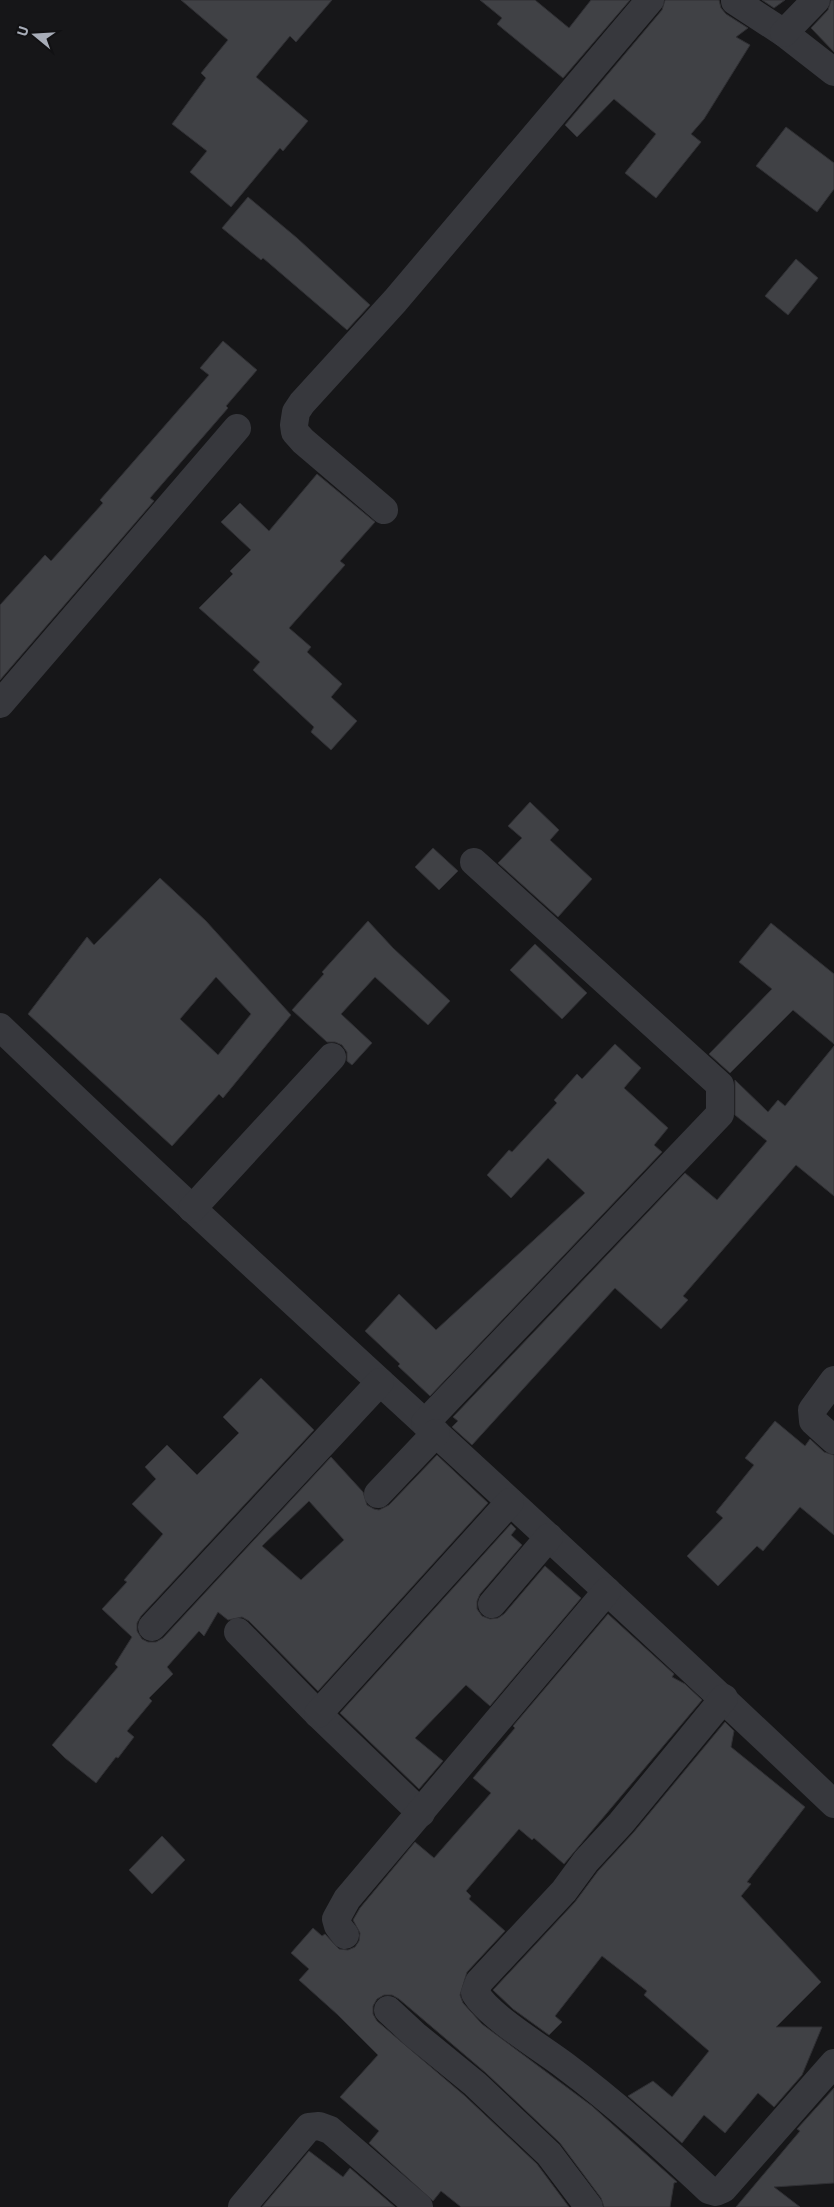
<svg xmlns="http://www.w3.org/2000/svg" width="834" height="2207" font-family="'IBM Plex Sans',sans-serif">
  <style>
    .building { fill: #404145; stroke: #303034; fill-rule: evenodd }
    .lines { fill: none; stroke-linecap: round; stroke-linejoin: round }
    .minor { stroke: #37383d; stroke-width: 28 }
  </style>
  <rect width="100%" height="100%" fill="#161618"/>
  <g class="building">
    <polygon points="181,0 332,0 296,42 290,36 256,77 308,121 283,151 280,148 231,207 190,172 207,151 172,124 206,78 201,73 228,40"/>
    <polygon points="480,0 535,0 569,28 591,0 630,0 563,78 497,24 502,18"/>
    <polygon points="665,0 719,0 721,8 726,14 748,28 736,37 750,45 704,119 691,134 701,142 656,198 625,173 656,134 614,99 577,137 565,125 662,10"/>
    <polygon points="762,0 785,0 774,8"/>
    <polygon points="831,0 834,0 834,52 811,28 828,10"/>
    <polygon points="786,127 834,163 834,189 817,212 756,166"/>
    <polygon points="248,197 297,238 370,305 347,330 263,258 261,260 222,228"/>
    <polygon points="796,259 818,278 788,315 765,296"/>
    <polygon points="223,341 257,370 226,406 228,408 150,498 154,501 0,680 0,605 45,555 51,561 103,503 100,500 209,375 200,368"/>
    <polygon points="317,474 375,522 340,561 345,565 289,628 311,647 307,652 342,684 331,697 357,721 331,750 311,732 314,727 253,670 260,662 199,608 233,574 230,571 251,550 221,522 240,503 269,531"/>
    <polygon points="530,802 559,830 550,840 592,879 558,917 498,863 522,838 508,826"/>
    <polygon points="433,848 458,871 439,890 415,867"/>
    <path d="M160,878L206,921L291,1015L223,1098L219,1094L172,1146L28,1014L87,937L94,945ZM216,977L251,1014L218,1055L180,1019Z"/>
    <polygon points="368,921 393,948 450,1001 428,1025 375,977 341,1014 372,1043 352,1065 347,1061 347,1052 342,1045 335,1042 327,1042 292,1010 324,974 322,972"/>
    <polygon points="771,923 834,974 834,1044 793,1010 730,1073 709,1054 772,989 739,962"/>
    <polygon points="535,944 587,993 562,1019 510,970"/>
    <polygon points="615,1044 641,1068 624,1088 668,1128 654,1145 662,1152 430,1396 398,1366 400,1364 365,1331 399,1294 436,1330 585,1193 548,1158 511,1198 487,1175 509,1150 512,1152 557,1103 554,1100 577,1074 582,1079"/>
    <polygon points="834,1046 834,1196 796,1165 683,1296 688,1300 661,1329 615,1288 472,1445 452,1427 458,1421 453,1417 685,1173 717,1200 767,1141 735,1115 735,1080 768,1112 778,1100 785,1106"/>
    <path d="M261,1378L314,1430L141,1616L137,1623V1631L142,1639L148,1642H156L163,1638L331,1457L363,1492L367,1505L374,1509L379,1510L389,1505L437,1455L488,1503L318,1691L249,1621L242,1617L228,1620L218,1612L204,1636L199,1631L167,1667L173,1674L149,1698L152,1701L127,1731L134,1737L118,1758L116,1757L96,1783L65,1758L52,1745L118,1667L115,1664L132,1637L102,1609L127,1582L124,1580L163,1534L132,1504L156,1479L145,1467L167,1445L197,1475L239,1433L223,1417ZM309,1501L344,1540L301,1580L262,1546Z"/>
    <polygon points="775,1421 805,1446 810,1439 824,1452 834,1455 834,1535 800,1507 763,1551 757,1546 718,1586 687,1556 723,1518 716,1512 754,1465 745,1458"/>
    <polygon points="511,1524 516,1529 511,1535 522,1545 480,1594 477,1601 477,1609 482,1616 490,1619 498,1618 504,1614 545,1566 581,1598 490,1706 466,1685 415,1738 443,1761 419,1789 340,1713"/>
    <polygon points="608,1614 674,1674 672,1677 685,1684 702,1700 564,1864 534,1838 532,1840 519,1829 466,1891 471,1896 469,1899 505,1931 467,1972 460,1995 463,2003 482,2024 592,2106 677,2182 674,2183 670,2207 604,2207 601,2198 560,2143 486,2073 399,1999 392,1995 384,1995 377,1999 373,2006 373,2014 377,2021 465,2096 537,2164 569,2207 461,2207 441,2191 433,2201 369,2143 379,2131 340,2097 378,2055 338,2015 299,1980 309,1969 291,1953 313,1928 322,1936 325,1934 339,1949 348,1950 355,1947 359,1941 360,1933 353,1920 360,1908 415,1842 434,1858 491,1793 473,1778 515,1728 513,1726"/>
    <polygon points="725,1722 734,1731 731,1747 805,1807 747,1882 751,1884 741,1896 821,1982 776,2027 822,2027 802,2075 774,2107 758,2093 725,2133 704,2115 682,2143 628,2096 653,2081 672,2097 709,2051 644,1995 647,1991 602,1956 555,2016 562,2022 549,2035 513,2009 493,1990 575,1902 598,1871 633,1833"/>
    <polygon points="162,1836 185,1860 152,1894 129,1870"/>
    <polygon points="834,2088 834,2183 774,2187 800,2207 736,2207 800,2131 797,2129"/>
    <polygon points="309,2151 343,2177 350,2168 395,2207 262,2207"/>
  </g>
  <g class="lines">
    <g class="minor">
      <polyline points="735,1 784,33 834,72"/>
      <polyline points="784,33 816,0"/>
      <polyline points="384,510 303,441 295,432 294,425 296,412 302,403 395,301 650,0"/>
      <polyline points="0,704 237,428"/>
      <path d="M0,1027C274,1290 559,1541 834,1804"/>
      <polyline points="192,1209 332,1057"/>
      <polyline points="834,1380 812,1410 813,1421 834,1440"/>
      <polyline points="425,1423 720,1114 720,1085 474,862"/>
      <polyline points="378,1494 436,1433"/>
      <polyline points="492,1604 549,1537"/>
      <polyline points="152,1627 380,1382"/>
      <polyline points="238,1632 318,1714 421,1813"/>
      <path d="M724,1698L621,1823L586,1861L564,1891L479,1982L475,1993C490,2017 540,2047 564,2065C615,2103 662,2146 709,2190L716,2192L723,2189L834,2063"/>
      <polyline points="318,1714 510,1502"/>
      <polyline points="345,1935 338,1926 336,1919 347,1899 607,1591"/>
      <polyline points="388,2010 415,2035 475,2084 549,2154 589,2207"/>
      <polyline points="242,2207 309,2127 319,2126 330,2130 419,2207"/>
    </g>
  </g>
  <g transform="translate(35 35) rotate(288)" stroke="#111113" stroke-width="4" paint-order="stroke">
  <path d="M0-4L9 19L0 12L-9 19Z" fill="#a8adb8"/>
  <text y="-8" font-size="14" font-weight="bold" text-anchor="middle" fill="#a8adb8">U</text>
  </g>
</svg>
